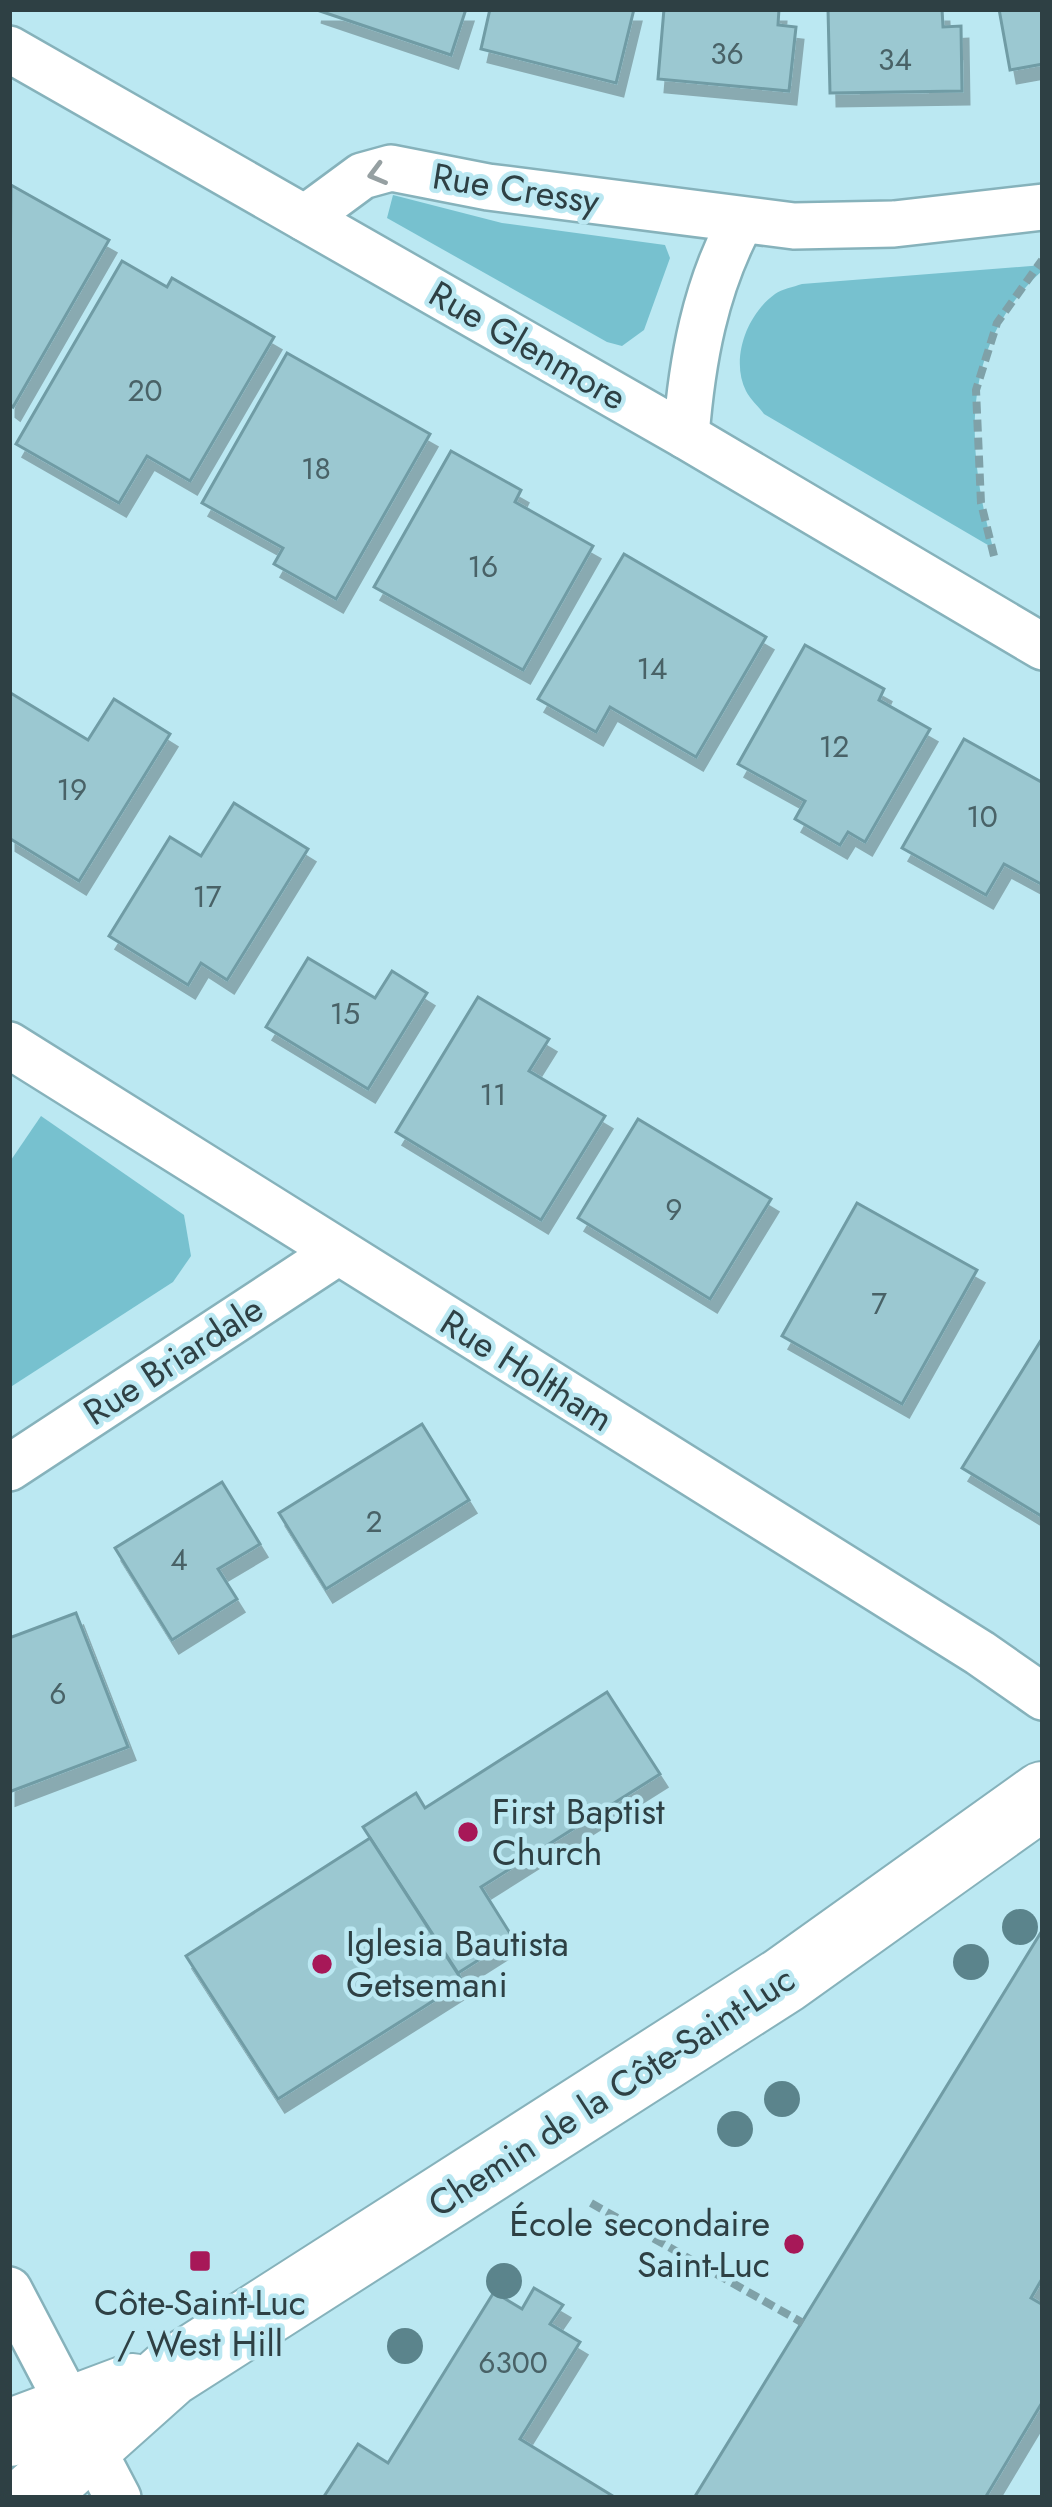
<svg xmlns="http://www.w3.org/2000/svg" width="1052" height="2507" font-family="Jost,sans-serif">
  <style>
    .green { fill: #77c1cf }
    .building { fill: #9bc8d1; stroke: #709ca5; stroke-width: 3; filter: url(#shadow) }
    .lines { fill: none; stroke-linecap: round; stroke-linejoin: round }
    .minor-casing { stroke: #86b2bb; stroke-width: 50 }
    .secondary-casing { stroke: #86b2bb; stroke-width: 70 }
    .path { stroke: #7fa1a8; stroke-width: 8; stroke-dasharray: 12 6; stroke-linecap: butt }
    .minor { stroke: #fff; stroke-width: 45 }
    .secondary { stroke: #fff; stroke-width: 66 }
    .tree { fill: #5b848c }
    .oneway { stroke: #96a0a2 }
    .poi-dot { fill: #a71858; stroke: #bbe8f2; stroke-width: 4.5 }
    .labels { text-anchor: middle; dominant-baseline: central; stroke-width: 9; stroke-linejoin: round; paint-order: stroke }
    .number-label { font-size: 30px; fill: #496267 }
    .street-label { font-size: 36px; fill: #2e4044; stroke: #bbe8f2 }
    .poi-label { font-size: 36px; fill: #2e4044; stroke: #bbe8f2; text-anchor: start }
  </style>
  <defs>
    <filter id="shadow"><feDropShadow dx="7" dy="13" stdDeviation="0" flood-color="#0004"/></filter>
  </defs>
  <rect width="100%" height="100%" fill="#bbe8f2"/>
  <g class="green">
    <polygon points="393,195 502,223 665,245 670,258 644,330 622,346 607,342 387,218"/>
    <path d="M1043,265V270C959,345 966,447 993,548L764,414C759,407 750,399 746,391C730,359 747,314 775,294C782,289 793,287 802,284Z"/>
    <polygon points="41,1116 184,1215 191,1256 173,1282 9,1388 9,1163"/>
  </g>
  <g class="building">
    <polygon points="314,9 466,9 451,55"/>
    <polygon points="490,9 634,9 616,83 481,49"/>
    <polygon points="664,9 779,9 778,25 796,27 789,91 658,79"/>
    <polygon points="828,9 942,9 943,27 961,26 962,91 830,93"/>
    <polygon points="999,9 1043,9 1043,64 1010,70"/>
    <polygon points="11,185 109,240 13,407 9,404"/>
    <polygon points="122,261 167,287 172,278 274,337 190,481 147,456 119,503 16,444"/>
    <polygon points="287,353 430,434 336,599 274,564 283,548 202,503"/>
    <polygon points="451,451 521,490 515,502 593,546 523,670 374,587"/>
    <polygon points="624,554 766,637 696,757 610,707 596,732 538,699"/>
    <polygon points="805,645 884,689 879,700 930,729 865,842 848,832 840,845 795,819 805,801 738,764"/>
    <polygon points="9,692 88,740 114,699 170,734 79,881 9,838"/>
    <polygon points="964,739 1043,783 1043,885 1004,864 986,895 902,848"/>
    <polygon points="234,803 308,849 227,980 201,963 188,985 109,936 170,837 201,856"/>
    <polygon points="308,958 375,998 392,971 427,993 368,1089 266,1027"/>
    <polygon points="478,997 549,1039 529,1071 605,1116 541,1220 396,1132"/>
    <polygon points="638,1119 771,1199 710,1299 578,1218"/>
    <polygon points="857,1203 977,1270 902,1404 782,1336"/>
    <polygon points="1043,1337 1043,1517 962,1468"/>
    <polygon points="422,1424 469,1500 326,1589 279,1513"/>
    <polygon points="222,1482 260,1544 218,1569 237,1599 172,1640 115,1548"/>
    <polygon points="76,1613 128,1747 9,1792 9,1638"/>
    <polygon points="607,1692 660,1774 481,1887 513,1938 458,1973 363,1827 416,1793 425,1808"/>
    <polygon points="370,1838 463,1982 278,2099 186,1956"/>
    <polygon points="1043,1929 1043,2277 1031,2298 1043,2305 1043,2401 985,2498 694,2498"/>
    <polygon points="534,2288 563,2305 550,2324 580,2342 520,2439 616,2498 323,2498 358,2444 388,2463 494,2292 522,2309"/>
  </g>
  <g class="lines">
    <g class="minor-casing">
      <g id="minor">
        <polyline points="9,49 686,436 1043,647"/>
        <polyline points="305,218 362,176 391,168 488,187 794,226 894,224 1043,207"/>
        <path d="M686,436C692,360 705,288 741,221"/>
        <polyline points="9,1045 980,1653 1043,1697"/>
        <polyline points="9,1468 338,1252"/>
        <polyline points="9,2290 118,2498"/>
      </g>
    </g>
    <g class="secondary-casing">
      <g id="secondary">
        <polyline points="9,2433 132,2387"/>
        <polyline points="30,2498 170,2373 784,1980 1043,1795"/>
      </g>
    </g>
    <g class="path">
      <polyline points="994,556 981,503 976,390 997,323 1042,260"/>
      <polyline points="591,2203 803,2323"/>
    </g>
    <use href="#minor" class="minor"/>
    <use href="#secondary" class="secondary"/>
  </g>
  <g class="tree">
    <circle cx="1020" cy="1927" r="18"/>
    <circle cx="971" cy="1962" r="18"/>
    <circle cx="782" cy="2099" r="18"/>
    <circle cx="735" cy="2129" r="18"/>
    <circle cx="504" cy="2281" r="18"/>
    <circle cx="405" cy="2346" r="18"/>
  </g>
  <defs><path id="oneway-chevron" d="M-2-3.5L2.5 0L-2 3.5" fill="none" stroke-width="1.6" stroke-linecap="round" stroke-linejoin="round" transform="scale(3)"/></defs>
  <use class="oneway" href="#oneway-chevron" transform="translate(377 174) rotate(165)"/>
  <g class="poi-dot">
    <circle cx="468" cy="1832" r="12"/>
    <circle cx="322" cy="1964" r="12"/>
    <circle cx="794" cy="2244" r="12"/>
    <rect x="188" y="2249" width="24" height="24" rx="6"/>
  </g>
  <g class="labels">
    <g class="number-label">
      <text x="727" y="53">36</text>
      <text x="895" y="59">34</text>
      <text x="145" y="390">20</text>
      <text x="316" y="468">18</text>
      <text x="483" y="566">16</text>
      <text x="652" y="668">14</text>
      <text x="834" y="746">12</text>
      <text x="72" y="789">19</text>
      <text x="982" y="816">10</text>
      <text x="207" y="896">17</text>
      <text x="345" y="1013">15</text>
      <text x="493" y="1094">11</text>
      <text x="674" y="1209">9</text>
      <text x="879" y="1303">7</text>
      <text x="374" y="1521">2</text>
      <text x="179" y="1559">4</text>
      <text x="58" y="1693">6</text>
      <text x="513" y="2362">6300</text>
    </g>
    <g class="street-label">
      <text transform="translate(516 188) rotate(9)">Rue Cressy</text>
      <text transform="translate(528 345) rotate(30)">Rue Glenmore</text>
      <text transform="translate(173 1360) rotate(-33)">Rue Briardale</text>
      <text transform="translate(527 1370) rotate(32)">Rue Holtham</text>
      <text transform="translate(611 2091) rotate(-33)">Chemin de la Côte-Saint-Luc</text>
    </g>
    <g class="poi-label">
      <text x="492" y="1811">First Baptist<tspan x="492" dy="41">Church</tspan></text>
      <text x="346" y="1943">Iglesia Bautista<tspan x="346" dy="41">Getsemani</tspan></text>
      <text x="770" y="2223" text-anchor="end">École secondaire<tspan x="770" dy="41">Saint-Luc</tspan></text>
      <text x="200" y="2302" text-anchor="middle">Côte-Saint-Luc<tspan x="200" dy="41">/ West Hill</tspan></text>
    </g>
  </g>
  <rect width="1052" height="2507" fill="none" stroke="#2e4044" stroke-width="24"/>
</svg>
